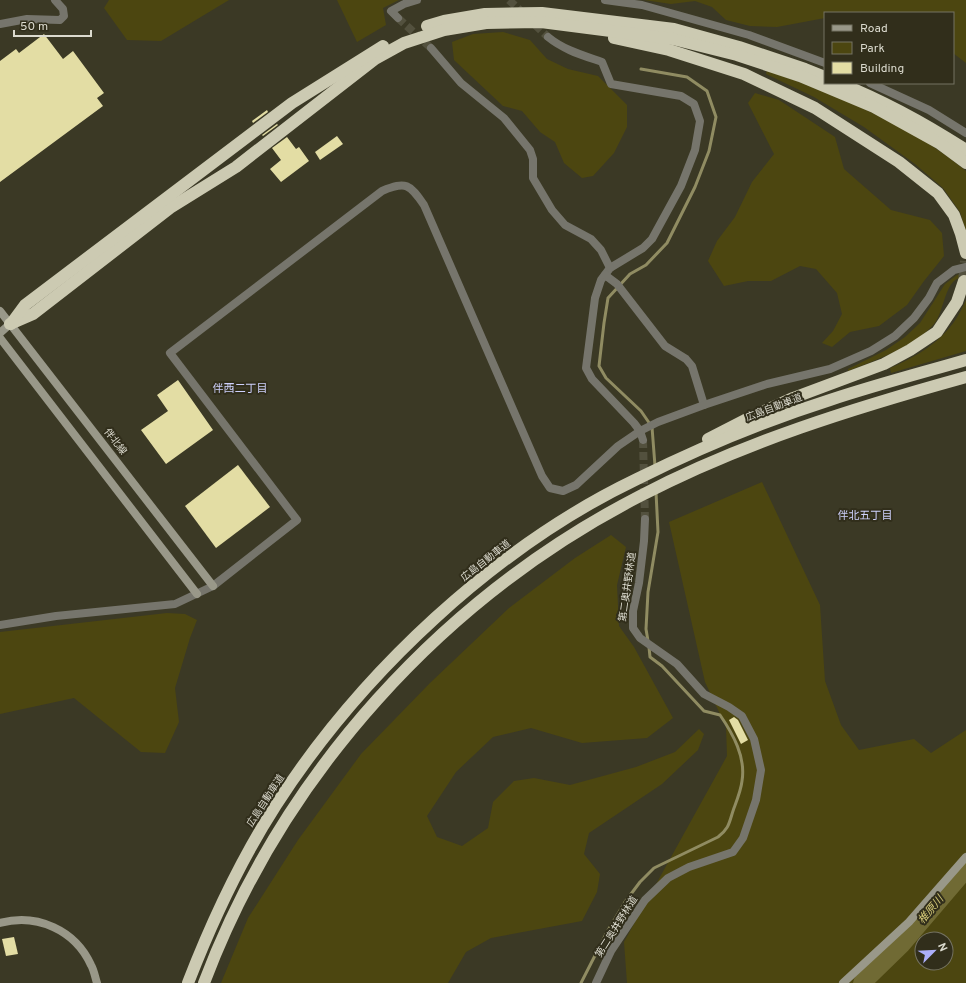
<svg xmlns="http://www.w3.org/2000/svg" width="966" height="983" font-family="Overpass,'Noto Sans JP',sans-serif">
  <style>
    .green { fill: #4c4610; fill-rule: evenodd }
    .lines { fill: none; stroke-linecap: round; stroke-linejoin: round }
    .stream { stroke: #908c62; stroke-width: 3 }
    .river { stroke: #706a34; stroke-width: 18 }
    .building { fill: #e3dda4 }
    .street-tunnel { stroke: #53513e; stroke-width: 8; stroke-dasharray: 8 4; stroke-linecap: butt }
    .highway-tunnel { stroke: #53513e; stroke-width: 12; stroke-dasharray: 12 6; stroke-linecap: butt }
    .street { stroke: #76756c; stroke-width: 8 }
    .secondary { stroke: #999889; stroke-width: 8 }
    .highway { stroke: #cccab2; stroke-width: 12 }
    .labels { text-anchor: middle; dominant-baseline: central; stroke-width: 4; stroke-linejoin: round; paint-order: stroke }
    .street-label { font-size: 10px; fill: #dbdace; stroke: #312e1b }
    .neighbourhood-label { font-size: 11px; fill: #ced1fc; stroke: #312e1b }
    .water-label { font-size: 11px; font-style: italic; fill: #d2c776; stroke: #312e1b }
  </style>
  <rect width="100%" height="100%" fill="#3b3925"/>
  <g class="green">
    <polygon points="109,0 229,0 161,41 127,40 104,8"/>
    <polygon points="337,0 399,0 383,8 386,25 357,42"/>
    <polygon points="644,0 966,0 966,63 953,53 953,13 825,13 825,18 777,27 750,26 726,20 712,7 695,1 671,4"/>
    <polygon points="503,32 530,40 547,59 568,69 598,76 627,105 627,127 614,153 593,176 582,178 564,163 555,142 540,132 522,111 503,106 454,60 452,42 473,34"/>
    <path d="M767,70C836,96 909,123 966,171V232L960,212L943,188L915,164L864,127L814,97L766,74Z"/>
    <polygon points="755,93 779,100 835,137 844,169 891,210 930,220 942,233 944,256 924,281 907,305 879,326 850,332 832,347 822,343 833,331 842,314 837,293 816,269 800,266 771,281 748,281 724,286 708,261 717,241 735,217 752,182 774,154 748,103"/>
    <path d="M966,272V279C963,279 959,278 957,279C945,284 943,314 934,324C914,347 876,360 848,371V369L886,350L905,337L920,323L945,284L957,275Z"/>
    <path d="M966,300V351L891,373L890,368C916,357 940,343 956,319C960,313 963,306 966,300Z"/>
    <path d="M762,482L820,605L825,681L841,725L859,750L914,739L931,753L966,730V983H627L624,942L727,756L726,727L705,682L669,522ZM922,939H946V963H922Z"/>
    <polygon points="611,535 626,547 617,585 619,626 634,647 673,718 647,738 582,743 531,728 493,737 456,772 427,816 437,837 462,846 488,828 493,802 514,781 534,778 570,785 636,767 675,752 699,729 704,734 698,750 662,784 589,833 584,854 600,874 597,892 582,921 491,938 466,952 448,983 221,983 248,918 298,840 361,754 430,683 509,608 575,558"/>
    <polygon points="167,613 185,614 197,620 190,638 175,688 179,722 165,753 141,752 74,698 0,714 0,632"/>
  </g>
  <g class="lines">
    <g class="stream">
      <polyline points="641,69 687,77 707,91 716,117 709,151 695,187 667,243 646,265 630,274 608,298 604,323 599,366 606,378 641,411 652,427 655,466"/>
      <polyline points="648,641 646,629 648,592 658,532 656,492"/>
      <path d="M581,983L607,932L625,902L640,882L654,868L718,837C730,828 729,822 734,808C737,800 741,790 742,781C746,757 733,734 720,715L704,711L662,666L650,657L649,647"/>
    </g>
    <polyline class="river" points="862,983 902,944 966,869"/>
  </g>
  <g class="building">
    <polygon points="44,34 63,59 73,51 104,93 97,98 103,106 0,182 0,61 16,49 19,53"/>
    <polygon points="267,110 268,112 253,123 252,121"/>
    <polygon points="277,124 278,125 263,136 262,135"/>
    <polygon points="337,136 343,144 320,160 315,152"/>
    <polygon points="287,137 296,149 299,147 309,161 281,182 270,169 281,160 272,148"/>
    <polygon points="178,380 213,430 166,464 141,430 168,411 157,395"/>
    <polygon points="238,465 270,507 216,548 185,506"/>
    <polygon points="734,717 738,720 748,740 741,744 729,720"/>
    <polygon points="14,937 18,954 6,956 2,939"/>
  </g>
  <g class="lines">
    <g class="street-tunnel">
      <polyline points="509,0 548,37"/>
      <polyline points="398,18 431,48"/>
      <polyline points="643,440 645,519"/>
    </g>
    <polyline class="highway-tunnel" points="964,281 966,261"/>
    <g class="street">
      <polyline points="605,0 642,5 749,35 825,63"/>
      <polyline points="398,18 391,11 404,4 417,0"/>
      <polyline points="0,24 27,19 60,20 64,16 63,9 55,0"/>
      <path d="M548,37C564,50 582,55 602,62L611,84L681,96L694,104L700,121L695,150L681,186L652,239L643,248L610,268L601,280L595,298L586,368L592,379L634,423L640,431L643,440"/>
      <polyline points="431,48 461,83 504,118 530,150 533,159 533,178 552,210 565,225 591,239 601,250 610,268"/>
      <polyline points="870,83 929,110 966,133"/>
      <polyline points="605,275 617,284 665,346 686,359 692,366 704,405"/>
      <path d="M0,625L56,616L175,604L213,586L297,520L170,353L382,191C406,181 410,184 424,205L542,476L550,488L563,491L576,485L618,446L640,431L658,422L704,405L767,384L830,369L871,351L895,336L914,318L929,298L937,283L954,270L966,267"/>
      <polyline points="596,983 611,951 645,900 668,878 689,867 733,852 743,838 756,800 761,770 754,739 742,716 729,707 704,694 677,664 640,638 633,628 633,611 639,583 644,541 645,519"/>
    </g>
    <g class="secondary">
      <polyline points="0,311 213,586"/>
      <polyline points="0,333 10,324"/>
      <polyline points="0,338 197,594"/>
      <path d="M0,923C37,913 75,930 91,965C94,970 95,977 97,983"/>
      <polyline points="843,983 909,922 966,857"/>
    </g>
    <g class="highway">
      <polyline points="427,26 444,21 485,14 542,13 674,29 739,47 805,69 825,77"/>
      <polyline points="614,38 669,50 744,74 815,108 899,162 938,193 954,215 961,234 966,253"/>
      <path d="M839,83C884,101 926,124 966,150"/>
      <polyline points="10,324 33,314 170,208 236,167 375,59 404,43 444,30 486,23 541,22 673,39 737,55 800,76 874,107 939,143 966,163"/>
      <polyline points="11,324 25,305 292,103 383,46"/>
      <polyline points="708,439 745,420 793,398 884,364 910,350 937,332 957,302 964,281"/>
      <path d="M188,983C212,921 240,861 276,805C361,673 495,547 637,479C699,448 764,421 830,400C875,385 921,373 966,360"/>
      <path d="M204,983C283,774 442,598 640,496C744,442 854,408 966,377"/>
    </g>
  </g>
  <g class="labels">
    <g class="street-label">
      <text transform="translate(774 408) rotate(-21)">広島自動車道</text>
      <text transform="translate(115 442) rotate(52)">伴北線</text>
      <text transform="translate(486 561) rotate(-38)">広島自動車道</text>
      <text transform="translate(628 587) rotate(-82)">第二奥井野林道</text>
      <text transform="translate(266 801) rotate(-57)">広島自動車道</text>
      <text transform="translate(617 927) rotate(-58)">第二奥井野林道</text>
    </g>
    <g class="neighbourhood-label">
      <text x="240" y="389">伴西二丁目</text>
      <text x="865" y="516">伴北五丁目</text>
    </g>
    <g class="water-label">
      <text transform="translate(931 910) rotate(-50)">椎原川</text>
    </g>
  </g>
  <rect x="824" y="12" width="130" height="72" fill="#312e1b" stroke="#757363"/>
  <rect x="832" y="25" width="20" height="6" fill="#999889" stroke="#757363"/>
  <text x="860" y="32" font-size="12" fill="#dbdace">Road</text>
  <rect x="832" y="42" width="20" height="12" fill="#4c4610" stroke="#757363"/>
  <text x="860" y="52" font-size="12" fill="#dbdace">Park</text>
  <rect x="832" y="62" width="20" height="12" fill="#e3dda4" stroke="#757363"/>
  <text x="860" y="72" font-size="12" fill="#dbdace">Building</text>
  <g transform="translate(934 951) rotate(66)"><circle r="19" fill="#312e1b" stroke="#757363"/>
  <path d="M0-3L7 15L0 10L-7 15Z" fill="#acaffb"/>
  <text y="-6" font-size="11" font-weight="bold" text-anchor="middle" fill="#dbdace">N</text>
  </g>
  <path d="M14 30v6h77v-6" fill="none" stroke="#dbdace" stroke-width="2"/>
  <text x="20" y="30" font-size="12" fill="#dbdace" stroke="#312e1b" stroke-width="3" paint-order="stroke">50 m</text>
</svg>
